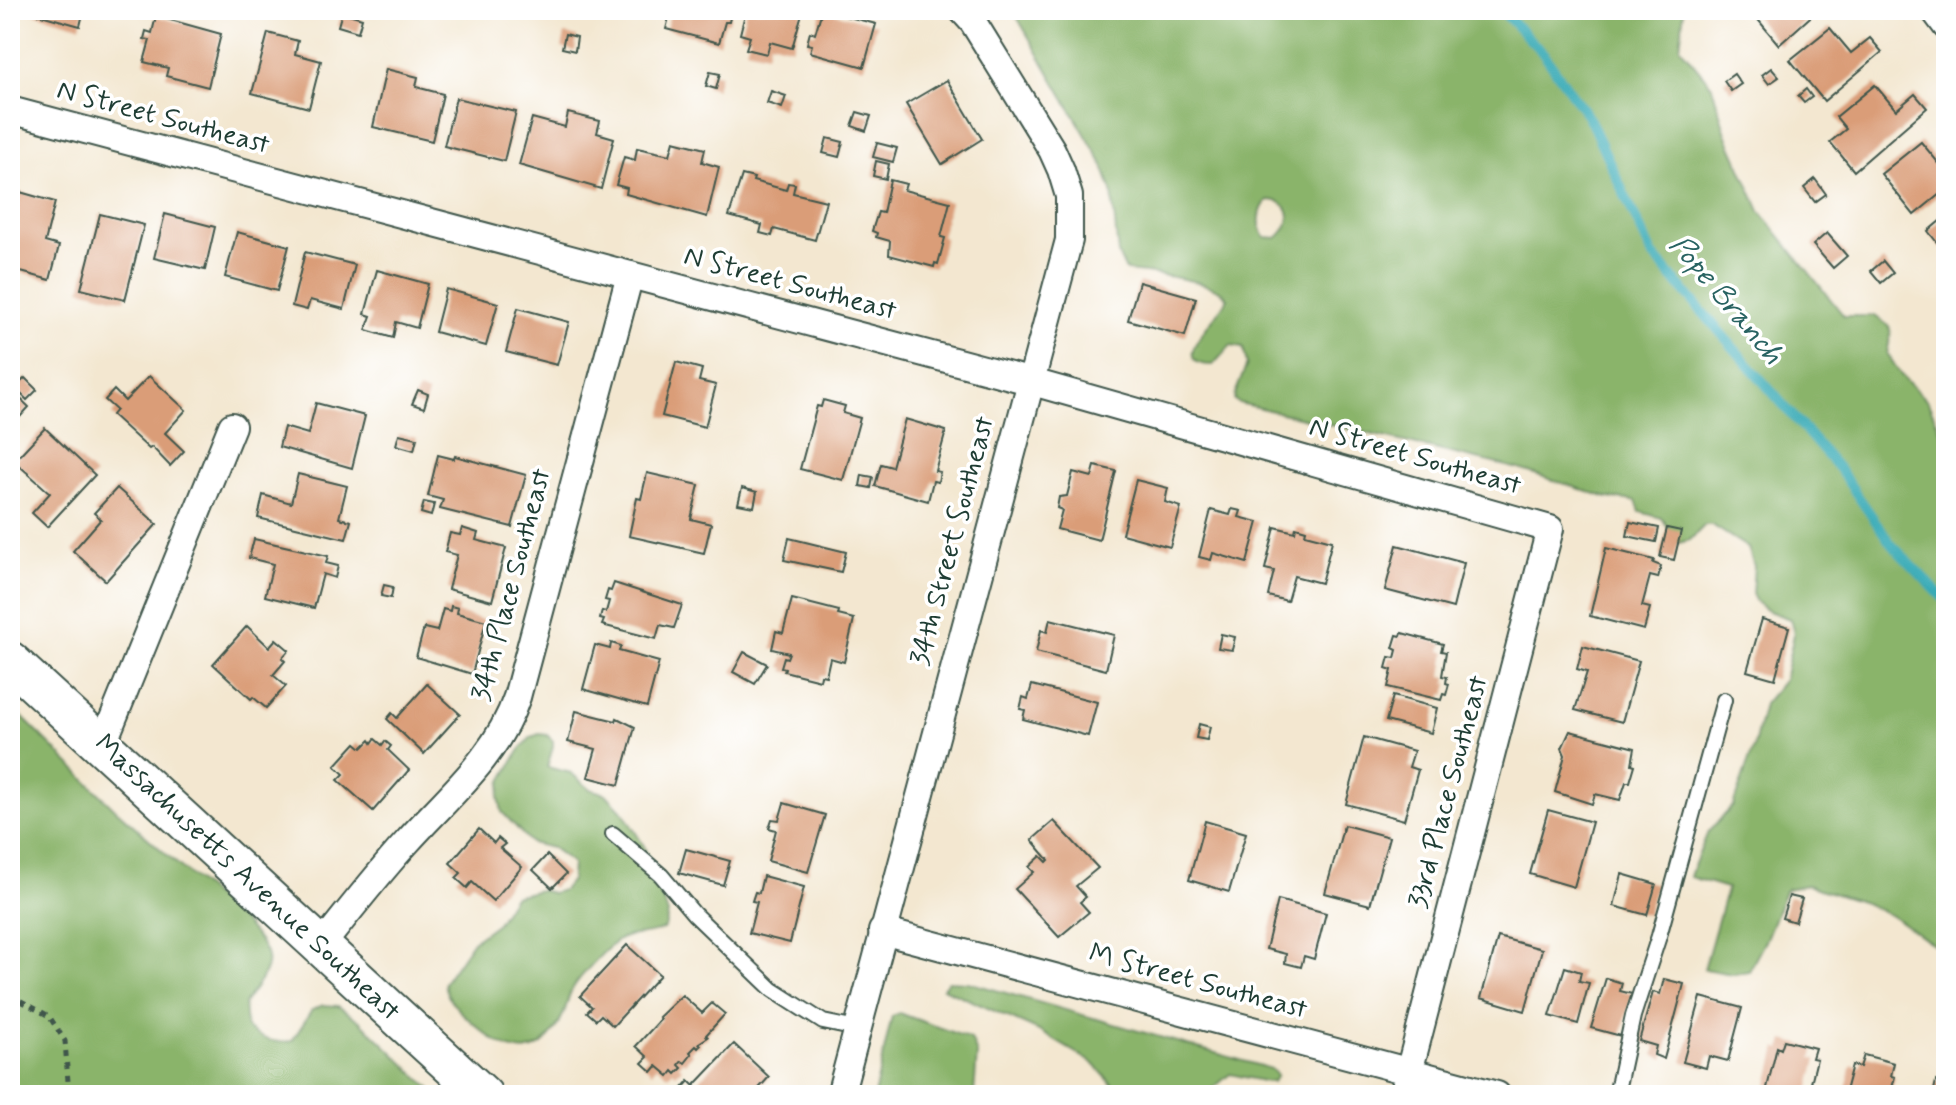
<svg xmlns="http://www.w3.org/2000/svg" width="1956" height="1105" font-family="Mynerve,sans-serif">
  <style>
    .forest { fill: #8ab46b; stroke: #547850; stroke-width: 2; fill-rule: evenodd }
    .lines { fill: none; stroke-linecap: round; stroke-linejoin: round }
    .stream { stroke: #39aab6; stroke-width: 10 }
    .building { fill: #da9d78 }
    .lane-casing { stroke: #3f564b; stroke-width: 18 }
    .street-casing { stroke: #3f564b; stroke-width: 30 }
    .secondary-casing { stroke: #3f564b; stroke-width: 42 }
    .path { stroke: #3f564b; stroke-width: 5; stroke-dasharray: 6 6; stroke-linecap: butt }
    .lane { stroke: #fff; stroke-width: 14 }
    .street { stroke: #fff; stroke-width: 26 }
    .secondary { stroke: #fff; stroke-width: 38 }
    .labels { text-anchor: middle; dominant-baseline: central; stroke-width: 7; stroke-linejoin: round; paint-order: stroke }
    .street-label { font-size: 28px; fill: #1f3d34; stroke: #fff }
    .water-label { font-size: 30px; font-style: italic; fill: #286362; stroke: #fff }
  </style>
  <rect width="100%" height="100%" fill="#fff"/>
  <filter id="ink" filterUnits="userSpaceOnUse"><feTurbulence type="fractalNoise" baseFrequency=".0125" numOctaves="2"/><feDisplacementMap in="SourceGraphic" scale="16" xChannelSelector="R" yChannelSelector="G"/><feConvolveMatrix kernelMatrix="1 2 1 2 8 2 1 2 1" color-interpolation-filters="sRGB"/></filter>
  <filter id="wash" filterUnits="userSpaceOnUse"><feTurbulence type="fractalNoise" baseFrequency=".006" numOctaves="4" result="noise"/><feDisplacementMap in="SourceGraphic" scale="32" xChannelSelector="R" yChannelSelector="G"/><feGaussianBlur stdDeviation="1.8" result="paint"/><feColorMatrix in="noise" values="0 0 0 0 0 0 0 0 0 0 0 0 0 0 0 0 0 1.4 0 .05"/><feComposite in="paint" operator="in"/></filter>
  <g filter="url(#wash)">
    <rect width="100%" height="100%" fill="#f3e7d0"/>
    <g class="forest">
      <path d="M1013,10H1684L1680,47L1712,86L1726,134L1760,211L1844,316H1875L1889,326L1891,334L1887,353L1901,375L1928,402L1946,442V953L1894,917L1867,904L1807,885L1786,889L1765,941L1749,971L1732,974L1704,969L1727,888L1690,877L1691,873L1708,832L1733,806L1754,746L1764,704L1784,680L1794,634L1790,619L1766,610L1756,602L1752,594L1754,566L1748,548L1712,525H1705L1690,540L1678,543L1662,518L1640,512L1636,501L1608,498L1519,469L1239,403L1234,400L1235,394L1247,364L1243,347L1231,345L1213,365C1162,365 1222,314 1228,298C1215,280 1149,273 1126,271L1118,254L1112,191L1102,163ZM1268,200C1293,200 1295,224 1277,238L1265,237C1257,226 1258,210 1268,200Z"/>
      <path d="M10,705L115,809L242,921C278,960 273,963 244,1004L246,1027C258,1039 276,1044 292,1041L312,1010L323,1005L338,1006L361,1022L437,1095H10Z"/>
      <path d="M539,734L547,735L553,741V747L547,767L571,773L590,789L606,794L623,812L644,846L668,914L665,928C649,938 630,930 614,943C602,953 581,975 573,988C567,997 567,1008 562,1017C541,1060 515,1059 481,1030C467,1017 447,1004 444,983L473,941L497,923L514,896L540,890L552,893L563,890L571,880L572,863L552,848L531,843L502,812L499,797L502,781L519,751L531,737Z"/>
      <polygon points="948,981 968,982 1271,1069 1277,1075 1273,1082 1267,1082 1230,1074 1212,1089 1210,1095 1127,1095 1113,1085 1093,1063 1037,1030 943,988"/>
      <polygon points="899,1013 971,1039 977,1054 974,1095 874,1095 892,1016"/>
    </g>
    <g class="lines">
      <polyline class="stream" points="1501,10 1544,54 1590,120 1652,254 1839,469 1892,545 1946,601"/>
    </g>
    <g id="blocks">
      <g class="building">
        <polygon points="23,10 84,10 80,26"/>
        <polygon points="671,10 728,10 731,13 729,22 725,22 719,43 666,29"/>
        <polygon points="746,10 803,10 792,48 770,42 767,54 746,49 750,37 740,34"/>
        <polygon points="822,10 876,24 864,67 810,52 812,45 807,44 810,32 815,34"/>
        <polygon points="1750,10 1818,10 1779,45"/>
        <polygon points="342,12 362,18 358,32 338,26"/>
        <polygon points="156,16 221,34 208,87 166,76 168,68 144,62 150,40 144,39 146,31 152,33"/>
        <polygon points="1830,28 1851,53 1870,38 1882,52 1824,101 1790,60"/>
        <polygon points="268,33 298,41 295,54 321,61 309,108 252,93"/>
        <polygon points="565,34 577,37 575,51 562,48"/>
        <polygon points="1771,68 1779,77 1769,84 1762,75"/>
        <polygon points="386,69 418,77 416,87 443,94 432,141 373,127"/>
        <polygon points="710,72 720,74 716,89 706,86"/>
        <polygon points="1734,74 1741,84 1731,91 1724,81"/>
        <polygon points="947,80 982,139 942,164 906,104"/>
        <polygon points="1875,85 1896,110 1915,94 1927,108 1854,171 1830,142 1846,129 1836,117"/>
        <polygon points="1806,89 1812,97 1804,103 1798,96"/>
        <polygon points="771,91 786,96 782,108 767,103"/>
        <polygon points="456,98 516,112 504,161 444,146"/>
        <polygon points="857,112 871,116 866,131 852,126"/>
        <polygon points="568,113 600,121 597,133 614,138 601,189 519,165 532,118 565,127"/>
        <polygon points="827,138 843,142 839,157 823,153"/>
        <polygon points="674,141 705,149 702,162 719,167 707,217 626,194 627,188 616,185 624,157 635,160 637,148 670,155"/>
        <polygon points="1921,142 1941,166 1946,163 1946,189 1914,215 1881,174"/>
        <polygon points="877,143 897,148 893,162 873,157"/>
        <polygon points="876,161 889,164 886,179 873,176"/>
        <polygon points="742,175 754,178 753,181 786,190 788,183 795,184 793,193 826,201 815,240 774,229 772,236 760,233 762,225 729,216"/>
        <polygon points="1815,179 1826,194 1815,202 1804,188"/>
        <polygon points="890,180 906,184 904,190 950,202 941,237 945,238 938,264 935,263 934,267 889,255 890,241 876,237 877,233 872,231 878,212 883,213"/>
        <polygon points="13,190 55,202 45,242 59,246 50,280 10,269 10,200"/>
        <polygon points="100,214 144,225 125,300 81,289"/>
        <polygon points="165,214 215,227 205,270 154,258"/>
        <polygon points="1946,216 1946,254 1928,231"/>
        <polygon points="237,232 289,246 277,291 225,277"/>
        <polygon points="1827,233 1847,256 1833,268 1813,245"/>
        <polygon points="305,252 355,265 344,309 310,300 307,310 292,306"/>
        <polygon points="1883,261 1893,273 1881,283 1871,271"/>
        <polygon points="377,270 428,284 417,328 396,322 393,338 366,330 371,316 365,314"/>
        <polygon points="1139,282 1196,298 1185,336 1128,320"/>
        <polygon points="446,289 498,303 486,346 435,332"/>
        <polygon points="518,308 569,322 557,365 506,352"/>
        <polygon points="676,362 702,369 699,381 716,385 705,427 662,416"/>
        <polygon points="149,376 186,410 165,433 184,451 170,466 152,447 149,449 112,415 116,410 105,400 114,390 125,401"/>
        <polygon points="25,378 37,390 27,400 15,388"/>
        <polygon points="10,389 29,407 10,428"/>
        <polygon points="418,390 428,394 424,408 412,404"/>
        <polygon points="823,400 845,406 843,413 860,418 843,480 800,469 817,406 821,407"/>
        <polygon points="316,403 365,416 352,468 279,447 284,427 308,434"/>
        <polygon points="905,419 946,431 935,471 940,472 938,482 933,481 928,501 875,486 881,464 892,467"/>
        <polygon points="45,428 95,475 47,527 32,513 50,493 14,461"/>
        <polygon points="399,434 417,438 414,450 396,445"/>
        <polygon points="438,455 454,459 455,456 526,475 512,527 440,509 443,500 428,496"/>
        <polygon points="1095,466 1116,471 1099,540 1057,529 1062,510 1057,508 1059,497 1067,496 1073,472 1092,477"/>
        <polygon points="647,473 699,485 691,519 711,524 704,553 629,536 637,498 641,499"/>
        <polygon points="298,474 347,486 339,518 351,521 346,539 258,518 263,495 291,503"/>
        <polygon points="862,475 873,477 871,488 860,486"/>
        <polygon points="1136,480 1168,488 1165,502 1181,507 1170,547 1122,534"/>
        <polygon points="117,488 157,524 106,581 73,551 101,519 94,513"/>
        <polygon points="742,488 757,492 754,507 738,504"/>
        <polygon points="424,502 434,504 431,516 421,513"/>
        <polygon points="1232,509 1241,511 1239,517 1258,522 1247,563 1213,553 1211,560 1199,557 1211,510 1230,515"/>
        <polygon points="1630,522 1659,528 1656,542 1627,536"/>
        <polygon points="1275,527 1295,532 1296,527 1306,530 1305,534 1332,541 1321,583 1294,576 1287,601 1268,596 1274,571 1265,569"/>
        <polygon points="462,528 478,533 476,540 506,548 492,601 448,589 457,555 445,552 450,533 460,535"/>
        <polygon points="1667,528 1681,531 1674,560 1660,557"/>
        <polygon points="789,538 846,552 841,572 784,560"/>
        <polygon points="254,539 328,556 326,563 338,566 335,578 323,574 314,608 265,596 273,564 249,558"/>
        <polygon points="1397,545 1464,563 1453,608 1385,590"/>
        <polygon points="1606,548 1654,560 1653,563 1661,566 1658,578 1650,576 1642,606 1650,608 1644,630 1590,616"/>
        <polygon points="614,583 682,605 674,628 660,625 656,639 602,625 604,620 600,619 602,611 606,612 609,601 605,600 608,590 611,591"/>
        <polygon points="384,585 393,587 391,598 381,596"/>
        <polygon points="792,599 839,611 838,615 854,619 844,662 830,658 826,676 821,675 820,680 784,671 785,668 781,667 784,657 787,658 789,653 772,649 776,631 783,633"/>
        <polygon points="451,606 458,608 457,613 486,621 472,674 416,657 424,628 437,631 443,609 450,611"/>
        <polygon points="1050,619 1114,635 1106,670 1036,652 1041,630 1047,632"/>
        <polygon points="1762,619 1789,627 1775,679 1747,671"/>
        <polygon points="247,626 269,647 276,639 289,650 282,658 285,661 273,675 286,686 266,708 253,697 251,699 213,664"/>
        <polygon points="1402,633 1443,644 1441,651 1446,652 1442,676 1447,677 1446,683 1449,684 1446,695 1443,694 1441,700 1388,687 1392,670 1386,668 1389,657 1395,658 1397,650 1393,648 1397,635 1401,636"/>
        <polygon points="1221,634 1235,637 1232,650 1218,648"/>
        <polygon points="611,643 621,646 619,651 659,662 647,707 583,689 595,645 610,649"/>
        <polygon points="1583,646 1639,661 1622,722 1575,710 1587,672 1577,669"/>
        <polygon points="744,652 767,664 755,684 733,672"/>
        <polygon points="427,684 460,714 424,754 387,719 392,713 397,718"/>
        <polygon points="1032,685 1097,702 1088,736 1023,719 1025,710 1020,709 1023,697 1028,699"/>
        <polygon points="1393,696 1437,708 1431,733 1386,721"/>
        <polygon points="576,711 616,721 617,718 635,727 619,785 588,777 596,749 568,742"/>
        <polygon points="1199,724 1210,727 1207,740 1196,738"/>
        <polygon points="1570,731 1635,748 1632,764 1635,765 1630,782 1626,782 1620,800 1595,794 1592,804 1555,792 1565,755 1562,748"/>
        <polygon points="1364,737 1414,751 1409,767 1418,770 1404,820 1346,804"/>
        <polygon points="375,739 382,745 385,741 391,746 388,750 409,770 373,811 338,780 344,774 335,766 356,743 362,748 370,740 372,743"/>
        <polygon points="784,803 825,815 808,872 768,861 776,830 769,828 772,819 779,820"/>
        <polygon points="1548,810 1592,822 1574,887 1530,874"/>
        <polygon points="1054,821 1098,868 1076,886 1086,897 1080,902 1089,912 1059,937 1015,889 1034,872 1029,867 1041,856 1047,862 1049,860 1032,840"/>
        <polygon points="1205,821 1246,833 1229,892 1189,880"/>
        <polygon points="1344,825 1389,837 1370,905 1325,893"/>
        <polygon points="479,829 494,843 498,838 505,844 500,848 522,867 493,901 472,882 467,888 456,878 461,873 450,863"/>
        <polygon points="686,849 730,861 723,885 679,873"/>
        <polygon points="547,855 566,874 552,888 533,870"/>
        <polygon points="1622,874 1656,884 1647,915 1614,906"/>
        <polygon points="763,876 804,887 790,943 749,933 757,902 752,901 755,892 759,893"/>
        <polygon points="1789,896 1802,899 1795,922 1782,918"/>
        <polygon points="1278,900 1326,913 1314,959 1304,956 1301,967 1285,963 1286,954 1266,949"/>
        <polygon points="1498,937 1542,949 1525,1011 1481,998"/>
        <polygon points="627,945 660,975 613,1026 601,1015 596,1020 587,1012 592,1007 580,996"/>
        <polygon points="1565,967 1581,972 1579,981 1589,983 1578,1024 1550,1016"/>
        <polygon points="1606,978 1622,983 1620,991 1632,994 1621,1036 1591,1028"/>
        <polygon points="1664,979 1684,984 1664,1059 1654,1055 1656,1046 1639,1041 1653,992 1660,994"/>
        <polygon points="682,995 702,1013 712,1003 725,1014 706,1035 708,1037 699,1043 701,1045 698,1048 696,1046 690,1052 692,1054 685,1063 682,1061 679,1065 682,1068 676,1074 673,1071 669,1076 657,1066 652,1072 642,1063 648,1057 636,1046 661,1019 659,1017"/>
        <polygon points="1701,997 1742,1008 1728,1061 1709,1056 1706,1068 1683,1062"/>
        <polygon points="1784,1040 1815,1048 1812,1058 1817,1059 1808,1095 1768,1095 1769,1090 1767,1088 1777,1047 1781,1049"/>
        <polygon points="734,1044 769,1077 753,1095 689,1095 683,1088 689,1081 694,1086"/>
        <polygon points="1864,1055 1894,1063 1891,1076 1895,1077 1890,1095 1844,1095 1852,1065 1860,1067"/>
        <polygon points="1936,1081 1946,1084 1946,1095 1933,1095"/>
      </g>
    </g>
  </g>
  <g filter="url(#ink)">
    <use href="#blocks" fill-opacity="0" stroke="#3f564b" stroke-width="2"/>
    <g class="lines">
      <g class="lane-casing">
        <g id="lane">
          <polyline points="613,834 661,875 694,914 773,990 823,1022 857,1029"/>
          <polyline points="1616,1095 1633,1016 1659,936 1724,700"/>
        </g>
      </g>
      <g class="street-casing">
        <g id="street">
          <polyline points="1934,10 1946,26"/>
          <polyline points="10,110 1029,381 1550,529 1403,1095"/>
          <polyline points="102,746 232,426"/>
          <polyline points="882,931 1497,1095"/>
          <path d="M321,946C349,911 377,875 407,842C448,796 497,757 517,697L630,275"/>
          <polyline points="840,1095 1069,240 1069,196 1061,170 1052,150 973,22 962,10"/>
        </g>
      </g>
      <g class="secondary-casing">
        <polyline id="secondary" points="10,661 483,1095"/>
      </g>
      <polyline class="path" points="10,995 49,1016 65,1041 69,1095"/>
      <use href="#lane" class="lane"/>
      <use href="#street" class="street"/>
      <use href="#secondary" class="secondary"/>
    </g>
  </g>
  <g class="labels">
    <g class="street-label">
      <text transform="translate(163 118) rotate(15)">N Street Southeast</text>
      <text transform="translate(790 284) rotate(15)">N Street Southeast</text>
      <text transform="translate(1415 457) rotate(16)">N Street Southeast</text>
      <text transform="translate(953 541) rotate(-75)">34th Street Southeast</text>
      <text transform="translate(512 585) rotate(-75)">34th Place Southeast</text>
      <text transform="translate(1449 792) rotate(-75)">33rd Place Southeast</text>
      <text transform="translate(247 878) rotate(43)">Massachusetts Avenue Southeast</text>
      <text transform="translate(1198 982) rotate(15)">M Street Southeast</text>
    </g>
    <g class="water-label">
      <text transform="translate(1726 300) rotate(50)">Pope Branch</text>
    </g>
  </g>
  <rect width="1956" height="1105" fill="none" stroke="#fff" stroke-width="40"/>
</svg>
